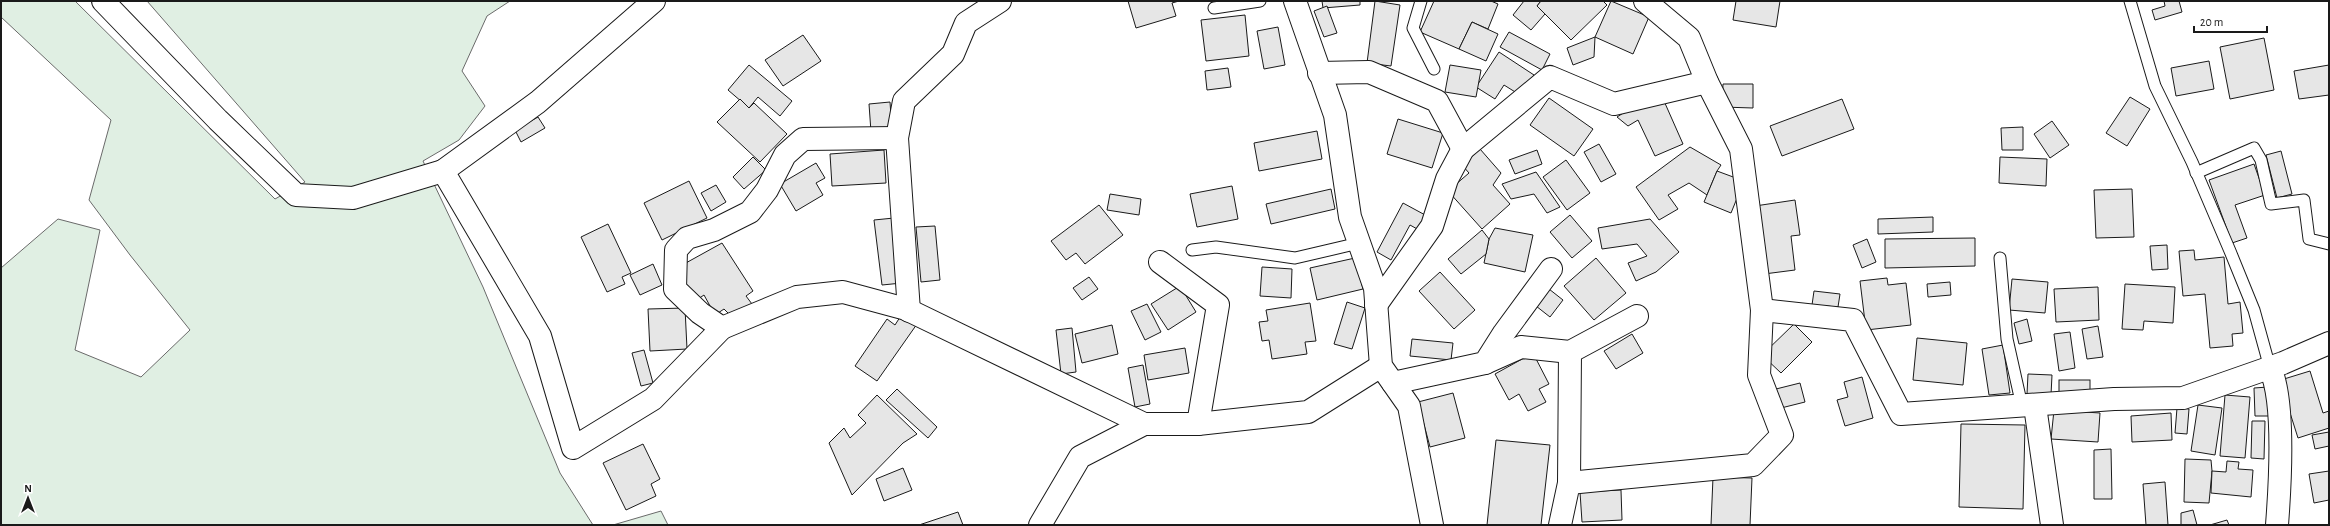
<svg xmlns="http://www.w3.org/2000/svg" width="2330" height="526" font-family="'Alegreya Sans',sans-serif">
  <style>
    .green { fill: #e0efe3; stroke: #6a6a6a }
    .building { fill: #e6e6e6; stroke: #1a1a1a }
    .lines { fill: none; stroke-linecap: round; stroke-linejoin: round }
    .lane-casing { stroke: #1a1a1a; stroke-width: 13 }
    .street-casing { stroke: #1a1a1a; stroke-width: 24 }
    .lane { stroke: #fff; stroke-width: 11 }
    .street { stroke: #fff; stroke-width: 22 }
  </style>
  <rect width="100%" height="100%" fill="#fff"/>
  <g class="green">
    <polygon points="1,1 75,1 275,199 305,182 147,1 510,1 487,16 462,71 485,106 459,140 423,161 483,287 560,473 593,525 1,525 1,268 58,219 100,230 75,350 141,377 190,330 130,255 89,200 111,120 1,17"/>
    <polygon points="661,511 668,525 613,525"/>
  </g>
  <g class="building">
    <polygon points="1128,1 1179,1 1172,3 1176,16 1136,28"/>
    <polygon points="1322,1 1360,1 1360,5 1323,8"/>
    <polygon points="1375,1 1400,5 1391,66 1367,63"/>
    <polygon points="1434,1 1491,1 1498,4 1488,29 1472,22 1459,49 1420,32"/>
    <polygon points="1524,1 1541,1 1537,6 1545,14 1531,30 1513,15"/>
    <polygon points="1541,1 1603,1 1607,5 1571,40 1537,6"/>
    <polygon points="1611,1 1649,17 1633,54 1595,37"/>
    <polygon points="1736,1 1780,1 1776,27 1733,20"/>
    <polygon points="2164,1 2179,1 2182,12 2155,20 2152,10 2165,6"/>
    <polygon points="1327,6 1337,33 1324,37 1314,11"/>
    <polygon points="1245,15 1249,56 1206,61 1201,20"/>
    <polygon points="1472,22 1498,34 1486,61 1459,49"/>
    <polygon points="1278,27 1285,65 1264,69 1257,31"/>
    <polygon points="1509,32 1550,54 1542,70 1500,47"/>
    <polygon points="803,35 821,61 783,86 765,60"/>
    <polygon points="1595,37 1594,57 1573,65 1567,48"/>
    <polygon points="2264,38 2274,90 2230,99 2220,47"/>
    <polygon points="1499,52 1534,75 1520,95 1504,85 1495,99 1476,87"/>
    <polygon points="2209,61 2214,89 2176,96 2171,68"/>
    <polygon points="749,65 792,101 780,116 758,97 749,108 728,90"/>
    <polygon points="1450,65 1481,70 1476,97 1445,92"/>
    <polygon points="2329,65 2329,95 2299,99 2294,71"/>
    <polygon points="1228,68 1231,87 1207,90 1205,71"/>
    <polygon points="1723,84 1753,84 1753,108 1722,107"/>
    <polygon points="2130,97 2150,109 2127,146 2106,133"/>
    <polygon points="1549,98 1593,129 1574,156 1530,125"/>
    <polygon points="740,99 749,108 754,103 787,134 760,162 717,122"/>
    <polygon points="1842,99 1854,129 1782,156 1770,126"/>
    <polygon points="1664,101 1683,144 1655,156 1638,120 1628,126 1617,117 1633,107"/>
    <polygon points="890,102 892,130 871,132 869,104"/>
    <polygon points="538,117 545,128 521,142 515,130"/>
    <polygon points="1398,119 1443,133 1432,168 1387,154"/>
    <polygon points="2052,121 2069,145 2050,158 2034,134"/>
    <polygon points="2023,127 2023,150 2002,150 2001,128"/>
    <polygon points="1317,131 1322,159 1259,171 1254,143"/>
    <polygon points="1599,144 1616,174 1601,182 1584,152"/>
    <polygon points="1690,147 1721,165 1717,171 1707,195 1689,183 1668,195 1678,209 1659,220 1636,187"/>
    <polygon points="1480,149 1501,173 1493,185 1510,204 1482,229 1448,191 1469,173 1462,165"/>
    <polygon points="884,150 886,183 832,186 830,154"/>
    <polygon points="1537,150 1542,164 1515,174 1509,160"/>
    <polygon points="2281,151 2292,194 2277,198 2266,155"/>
    <polygon points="753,157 766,170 744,189 733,177"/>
    <polygon points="2000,157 2047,159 2046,186 1999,183"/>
    <polygon points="1566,160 1590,193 1567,210 1543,177"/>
    <polygon points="816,163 825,178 816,183 823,195 796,211 780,184"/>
    <polygon points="2254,164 2265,195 2235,205 2247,238 2232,243 2209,180"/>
    <polygon points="1717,171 1744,181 1731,213 1704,202"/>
    <polygon points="1536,172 1560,207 1547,213 1534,194 1511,199 1502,184"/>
    <polygon points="689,181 707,218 662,240 644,203"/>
    <polygon points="716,185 726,202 711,211 701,193"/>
    <polygon points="1232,186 1238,219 1197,227 1190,194"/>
    <polygon points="1331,189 1335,209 1271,224 1266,204"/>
    <polygon points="2132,189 2134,237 2096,238 2094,190"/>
    <polygon points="1110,194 1141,199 1139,215 1107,210"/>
    <polygon points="1795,200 1800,235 1791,236 1795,270 1764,274 1755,206"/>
    <polygon points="1403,203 1427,216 1419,230 1410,225 1391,260 1377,252"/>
    <polygon points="1099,205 1123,235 1085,264 1076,253 1066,260 1051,241"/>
    <polygon points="1570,215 1592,241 1572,258 1550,232"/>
    <polygon points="1933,217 1933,232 1878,234 1878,219"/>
    <polygon points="894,218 902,283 882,285 874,220"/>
    <polygon points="1650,219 1679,252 1656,272 1636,281 1628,263 1647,256 1637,244 1602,249 1598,228"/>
    <polygon points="608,224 631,273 622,277 625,284 607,292 581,237"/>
    <polygon points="935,226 940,280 921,282 916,227"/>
    <polygon points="1495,228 1533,235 1525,272 1484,263 1489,239"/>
    <polygon points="1482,230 1489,239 1486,254 1461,274 1448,259"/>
    <polygon points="1975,238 1975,266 1885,268 1885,239"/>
    <polygon points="1867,239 1876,262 1862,268 1853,245"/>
    <polygon points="722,243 753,291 746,296 752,304 731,316 724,309 715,315 704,295 698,299 686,286 684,264"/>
    <polygon points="2167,245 2168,269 2152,270 2150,246"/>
    <polygon points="2194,250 2195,260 2224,257 2228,304 2240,302 2243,333 2232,334 2233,346 2210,348 2205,294 2183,296 2179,251"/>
    <polygon points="1355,258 1363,289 1317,300 1310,268"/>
    <polygon points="1596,258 1626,293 1594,320 1564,286"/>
    <polygon points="653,264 662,285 640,295 630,275"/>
    <polygon points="1262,267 1292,269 1291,298 1260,296"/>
    <polygon points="1440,272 1475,310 1454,329 1419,291"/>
    <polygon points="1089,277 1098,289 1082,300 1073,288"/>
    <polygon points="1887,278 1888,285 1906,283 1911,325 1866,330 1860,281"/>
    <polygon points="2012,279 2048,282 2045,313 2009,310"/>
    <polygon points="1950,282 1951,295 1928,297 1927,284"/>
    <polygon points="2125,284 2175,287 2173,323 2144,321 2143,330 2122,329"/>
    <polygon points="1180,286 1196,312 1168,330 1151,304"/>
    <polygon points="2098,287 2099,320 2056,322 2054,289"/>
    <polygon points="1549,289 1563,300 1550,317 1536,306"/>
    <polygon points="1814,291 1840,294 1838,307 1812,305"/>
    <polygon points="1347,302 1365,308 1352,349 1334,344"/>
    <polygon points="1310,303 1316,341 1305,342 1307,354 1272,359 1269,340 1262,341 1259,322 1268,321 1266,310"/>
    <polygon points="1147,304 1161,332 1145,340 1131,311"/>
    <polygon points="685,308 687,349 650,351 648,309"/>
    <polygon points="902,314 917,324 877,381 855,366 887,319 895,325"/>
    <polygon points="2027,319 2032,341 2019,344 2014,323"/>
    <polygon points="1794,324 1812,342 1781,373 1762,355"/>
    <polygon points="1112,325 1118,354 1082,363 1075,334"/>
    <polygon points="2098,326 2103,357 2087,359 2082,329"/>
    <polygon points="1072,328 1076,372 1061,374 1056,330"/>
    <polygon points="2070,332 2075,368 2059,371 2054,334"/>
    <polygon points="1632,334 1643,353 1616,369 1604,351"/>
    <polygon points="1917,338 1967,343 1963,385 1913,380"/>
    <polygon points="1412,339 1453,343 1451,360 1410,356"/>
    <polygon points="2003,345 2010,393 1989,395 1982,349"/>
    <polygon points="1185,348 1189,373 1148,380 1144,355"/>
    <polygon points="644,350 653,383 641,386 632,353"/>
    <polygon points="1533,353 1549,384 1539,389 1546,402 1528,411 1519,394 1509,400 1495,374"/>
    <polygon points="1143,365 1150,404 1135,407 1128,368"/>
    <polygon points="2310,371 2323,413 2329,411 2329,428 2298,438 2285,397 2284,379"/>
    <polygon points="2028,374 2052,375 2051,395 2027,394"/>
    <polygon points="1862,377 1873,418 1845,426 1837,400 1848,397 1844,382"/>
    <rect x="2059" y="380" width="31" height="14"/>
    <polygon points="1800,383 1805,402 1781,408 1776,389"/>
    <polygon points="2268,387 2269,416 2255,416 2254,388"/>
    <polygon points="897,389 937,427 928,438 886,400"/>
    <polygon points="1453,393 1465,438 1430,447 1418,402"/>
    <polygon points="877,395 917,434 903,443 852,495 829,443 844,428 850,438 866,423 858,415"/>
    <polygon points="2225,395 2250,397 2245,458 2220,456"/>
    <polygon points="2198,405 2222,408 2215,455 2191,451"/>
    <polygon points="2177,408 2189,409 2187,434 2175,433"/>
    <polygon points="2054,410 2100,413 2098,442 2051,439"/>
    <polygon points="2171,413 2172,440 2132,442 2131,416"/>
    <polygon points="2252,421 2265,421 2264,459 2251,458"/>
    <polygon points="1961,424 2025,425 2023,509 1959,507"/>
    <polygon points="2329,432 2329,446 2315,449 2312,435"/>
    <polygon points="1496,440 1550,445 1541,525 1487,525"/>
    <polygon points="643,444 660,479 651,484 656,496 626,510 603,463"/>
    <polygon points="2111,449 2112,499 2094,499 2094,450"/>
    <polygon points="2185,459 2211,460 2212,471 2209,503 2184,502"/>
    <polygon points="2227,461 2239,462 2238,469 2253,470 2251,497 2211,493 2212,471 2226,472"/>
    <polygon points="903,468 912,490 884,501 876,479"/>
    <polygon points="2329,471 2329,500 2314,503 2309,474"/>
    <polygon points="1713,477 1752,478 1750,525 1711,525"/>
    <polygon points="2165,482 2168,525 2146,525 2143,484"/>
    <polygon points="1621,490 1622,520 1582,522 1580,492"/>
    <polygon points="2193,510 2197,525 2181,525 2181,513"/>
    <polygon points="958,512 963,525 919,525"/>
    <polygon points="2227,520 2229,525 2210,525"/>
  </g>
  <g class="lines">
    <g class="lane-casing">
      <g id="lane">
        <polyline points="1421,1 1413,28 1434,69"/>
        <polyline points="2130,1 2155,86 2192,162 2230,251 2254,310 2270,368"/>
        <polyline points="1214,8 1260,1"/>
        <polyline points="2196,173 2254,148 2261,160 2271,204 2304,200 2309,239 2329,244"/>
        <polyline points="1192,250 1216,247 1295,258 1359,243"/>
        <polyline points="2000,258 2007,339 2022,406"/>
      </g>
    </g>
    <g class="street-casing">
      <g id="street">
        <polyline points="103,1 218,120 296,195 353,198 443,171"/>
        <polyline points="654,1 538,102 443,171 540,336 573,448 653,399 722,328"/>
        <polyline points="1295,1 1335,115 1350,217 1375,288 1381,366 1409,406 1432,525"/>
        <polyline points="1319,73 1369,72 1437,101 1463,149"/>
        <polyline points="897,138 803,139 785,155 767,190 750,212 714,230 687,238 676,250 675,289 700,313 722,328 797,297 843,292 906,309 1144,424"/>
        <polyline points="1160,262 1218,305 1198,424"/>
        <polyline points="1376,305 1432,226 1447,179 1463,149 1550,77 1614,104 1707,82"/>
        <polyline points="1762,310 1853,320 1901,414 2114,399 2183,398 2283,363 2329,343"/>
        <polyline points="909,311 897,138 904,101 953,54 966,23 1000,1"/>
        <polyline points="1485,363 1521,347 1570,352 1637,316"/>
        <path d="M2270,368C2285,401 2280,486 2277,525"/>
        <polyline points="1393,383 1485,363 1504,333 1551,269"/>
        <polyline points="2035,406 2052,525"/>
        <polyline points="1569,483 1570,352"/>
        <polyline points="1040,525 1080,457 1144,424 1198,424 1308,412 1381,366"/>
        <polyline points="1560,525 1569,483 1753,465 1782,435 1759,375 1762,310 1741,149 1707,82 1689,38 1645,1"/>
      </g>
    </g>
    <use href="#lane" class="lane"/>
    <use href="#street" class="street"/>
  </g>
  <rect width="2330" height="526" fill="none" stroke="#1a1a1a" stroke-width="4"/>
  <g transform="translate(28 498)" stroke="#ffffff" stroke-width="3" paint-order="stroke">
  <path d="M0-3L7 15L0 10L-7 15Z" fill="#1a1a1a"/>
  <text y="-6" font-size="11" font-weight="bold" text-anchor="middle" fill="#1a1a1a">N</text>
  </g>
  <path d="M2194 26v6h73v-6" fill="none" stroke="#1a1a1a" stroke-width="2"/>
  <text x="2200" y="26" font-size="12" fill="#1a1a1a" stroke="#ffffff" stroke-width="3" paint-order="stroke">20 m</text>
</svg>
